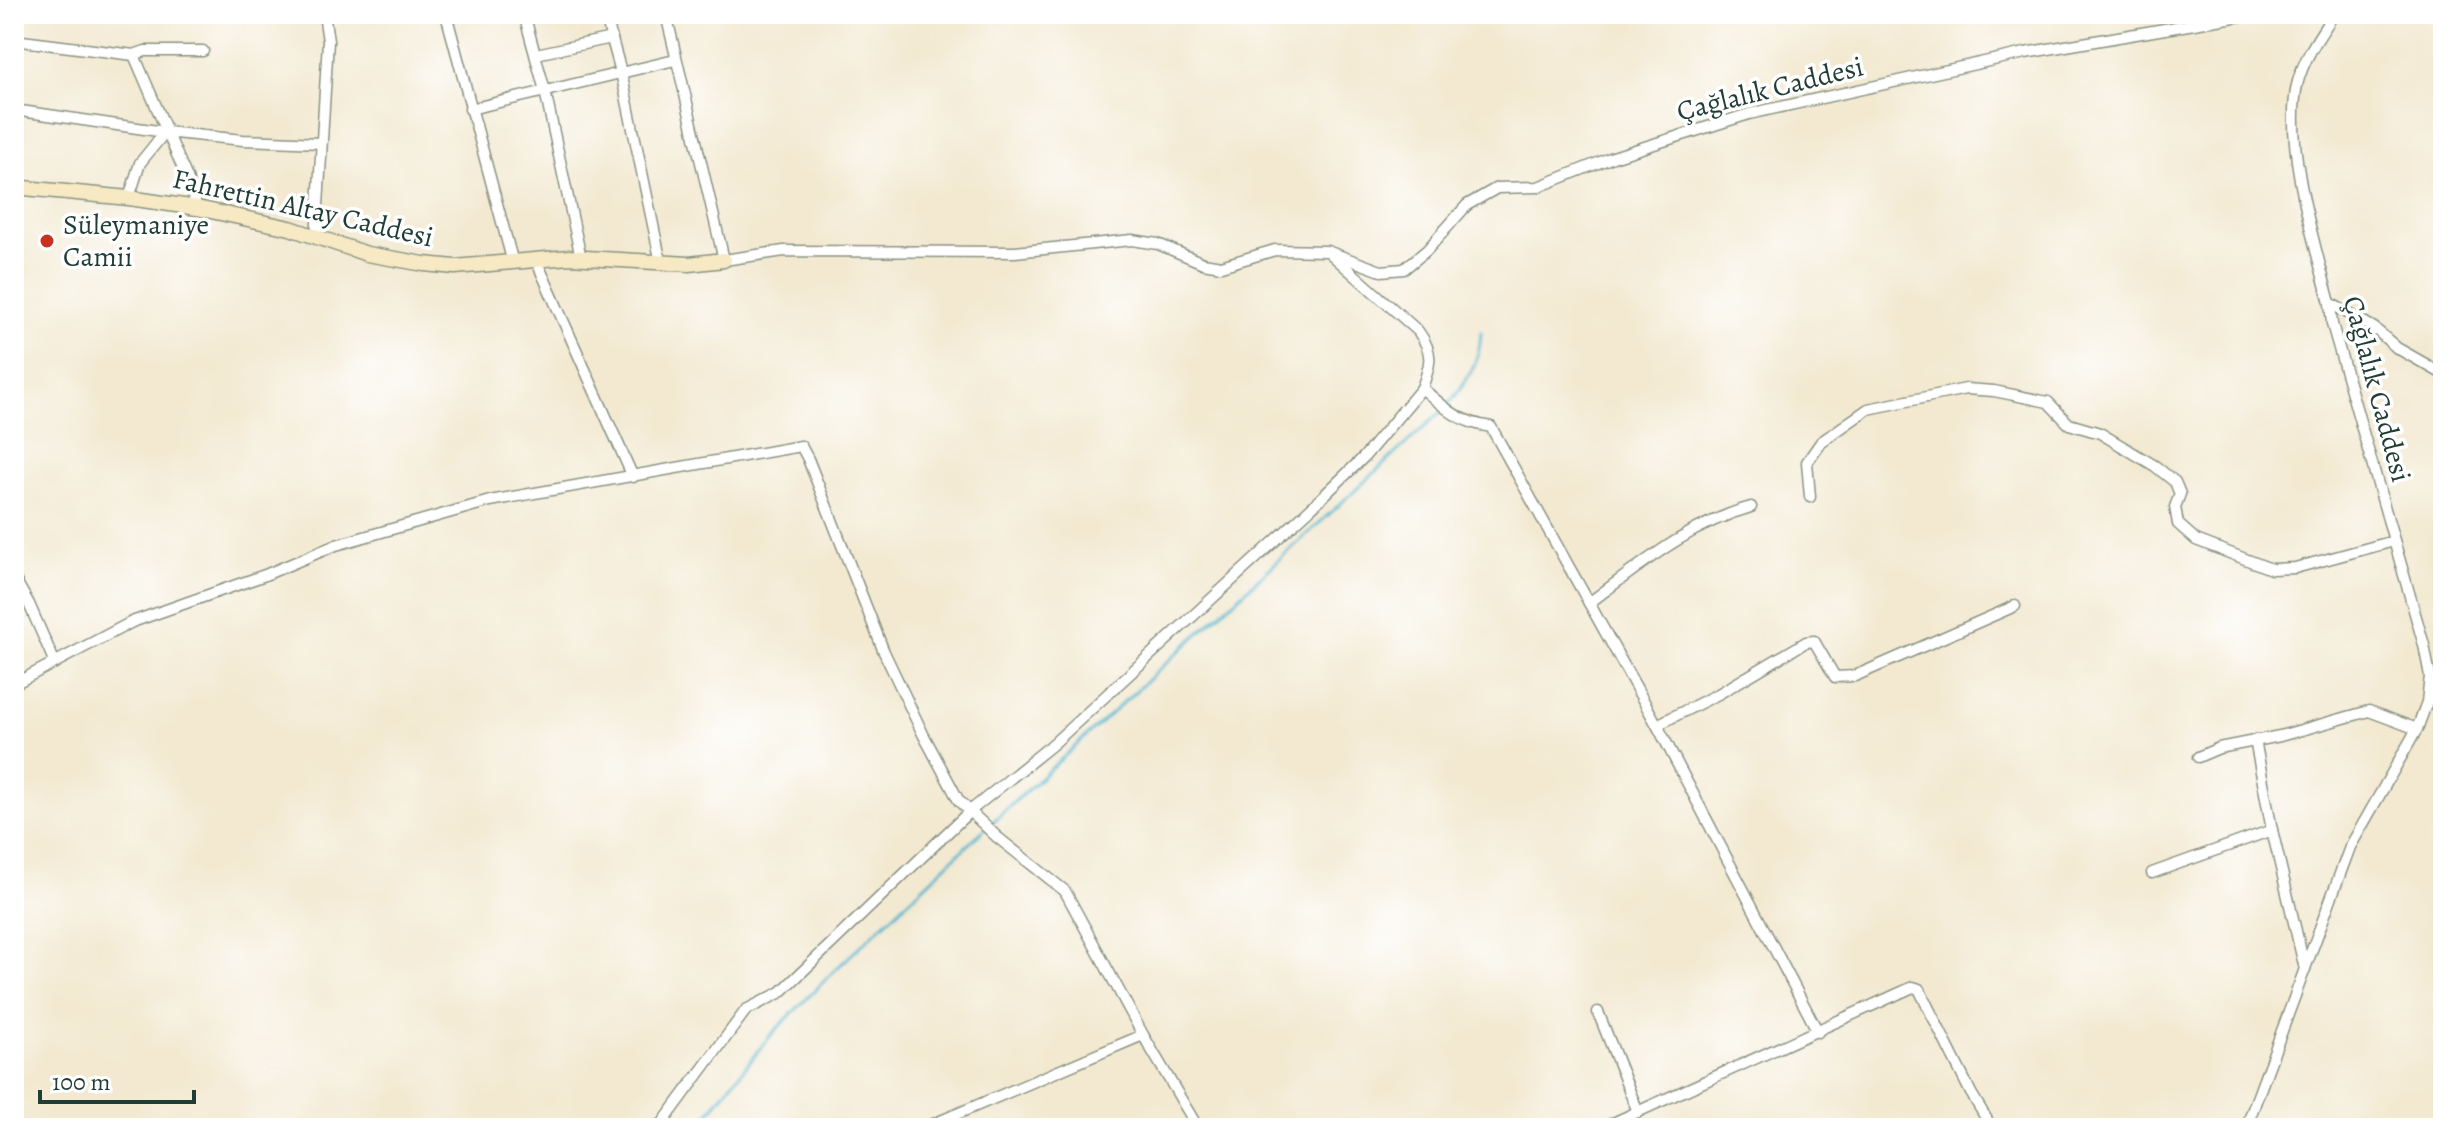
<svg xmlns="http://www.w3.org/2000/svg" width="2457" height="1142" font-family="Alegreya,serif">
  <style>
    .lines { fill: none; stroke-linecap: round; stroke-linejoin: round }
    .stream { stroke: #4fb4ce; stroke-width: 3 }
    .street-casing { stroke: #899382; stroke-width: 13 }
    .secondary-casing { stroke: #899382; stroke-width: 17 }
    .street { stroke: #fff; stroke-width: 10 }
    .secondary { stroke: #f6e9c3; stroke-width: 14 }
    .poi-dot { fill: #c8321e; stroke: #fff; stroke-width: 3 }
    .labels { text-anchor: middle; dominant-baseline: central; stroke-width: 7; stroke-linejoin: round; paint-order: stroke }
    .street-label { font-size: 28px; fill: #1f3d34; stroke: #fff }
    .poi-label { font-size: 28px; fill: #1f3d34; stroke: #fff; text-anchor: start }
  </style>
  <rect width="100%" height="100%" fill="#fff"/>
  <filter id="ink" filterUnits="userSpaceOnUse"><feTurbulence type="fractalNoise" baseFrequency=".0125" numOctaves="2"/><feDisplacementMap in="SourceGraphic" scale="16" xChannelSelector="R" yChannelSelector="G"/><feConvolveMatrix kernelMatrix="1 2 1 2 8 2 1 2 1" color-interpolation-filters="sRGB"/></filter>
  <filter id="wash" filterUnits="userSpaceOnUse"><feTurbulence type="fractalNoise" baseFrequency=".006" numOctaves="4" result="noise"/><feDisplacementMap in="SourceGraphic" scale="32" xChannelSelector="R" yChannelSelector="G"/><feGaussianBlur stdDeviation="1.8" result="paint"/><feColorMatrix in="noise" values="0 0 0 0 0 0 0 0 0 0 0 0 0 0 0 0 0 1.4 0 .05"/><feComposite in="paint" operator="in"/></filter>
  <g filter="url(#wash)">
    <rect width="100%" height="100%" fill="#f3e9d1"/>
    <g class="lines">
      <g class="stream">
        <path d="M1448,405C1467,381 1480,363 1481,332"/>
        <polyline points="697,1128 770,1036 834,971 976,837 1443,410"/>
      </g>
    </g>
  </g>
  <g filter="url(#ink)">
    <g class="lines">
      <g class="street-casing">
        <g id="street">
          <polyline points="446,14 513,263"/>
          <polyline points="524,14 545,91 581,258"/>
          <polyline points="605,14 621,72 661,263"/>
          <polyline points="666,14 724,260 784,251 1015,252 1132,240 1158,244 1203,263 1221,266 1275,250 1327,251 1381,271 1404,269 1427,250 1467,205 1497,188 1538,187 1613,157 1749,114 2025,53 2252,14"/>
          <polyline points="14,40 134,55 145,51 203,51"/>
          <polyline points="536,54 612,38"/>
          <polyline points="134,55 187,178 197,208"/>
          <polyline points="470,109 675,60"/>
          <polyline points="14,110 165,132 243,140 321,143"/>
          <polyline points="14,162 20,188"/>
          <polyline points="129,198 140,163 165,132"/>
          <polyline points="316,238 328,41 324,14"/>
          <path d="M1332,255L1418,331C1434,353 1431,363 1422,388C1446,409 1458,422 1491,427L1657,725L1818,1032"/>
          <polyline points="536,260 633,477"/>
          <polyline points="2330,303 2374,328 2397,348 2443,374"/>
          <polyline points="1810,497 1807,462 1821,442 1868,409 1966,389 1994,391 2048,402 2069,424 2100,433 2155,466 2175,482 2180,494 2175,507 2178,524 2196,540 2271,569 2295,568 2394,541"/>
          <polyline points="14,578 29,604 55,663"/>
          <path d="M1589,603C1640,565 1689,524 1751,507"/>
          <polyline points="14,684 132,622 265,575 336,545 490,501 801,446 808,459 884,652 923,734 959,801 997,837 1065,891 1143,1035 1198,1128"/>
          <polyline points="1657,725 1720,693 1806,642 1814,641 1835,677 1855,676 2015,606"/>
          <polyline points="2255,740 2272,830 2305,969"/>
          <polyline points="2198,757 2219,748 2280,736 2369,711 2417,729"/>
          <polyline points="2152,873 2272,830"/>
          <polyline points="1598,1012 1638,1112"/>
          <polyline points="659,1128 746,1010 781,992 970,811 1053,744 1312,507 1364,457 1422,388"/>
          <polyline points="924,1128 1143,1035"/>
          <polyline points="1602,1128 1913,987 1919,989 1971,1093 1992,1128"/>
          <path d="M2246,1128L2350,847L2417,729L2427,702L2430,676L2424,645L2332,324L2330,303C2314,242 2284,145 2297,85C2303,59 2320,35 2334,14"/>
        </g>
      </g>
      <g class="secondary-casing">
        <polyline id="secondary" points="14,187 129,198 197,208 290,228 367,254 424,264 455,267 569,257 689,264 724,260"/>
      </g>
      <use href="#street" class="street"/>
      <use href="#secondary" class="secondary"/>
    </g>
  </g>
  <circle class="poi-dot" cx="47" cy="241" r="8"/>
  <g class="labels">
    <g class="street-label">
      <text transform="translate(1770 89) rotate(-14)">Çağlalık Caddesi</text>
      <text transform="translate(303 208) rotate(13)">Fahrettin Altay Caddesi</text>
      <text transform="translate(2377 389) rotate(75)">Çağlalık Caddesi</text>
    </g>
    <g class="poi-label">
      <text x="63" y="225">Süleymaniye<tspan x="63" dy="32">Camii</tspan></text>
    </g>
  </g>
  <rect width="2457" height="1142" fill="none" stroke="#fff" stroke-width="48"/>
  <path d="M40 1090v12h154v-12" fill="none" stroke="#1f3d34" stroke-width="4"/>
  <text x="52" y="1090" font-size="24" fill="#1f3d34" stroke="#ffffff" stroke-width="6" paint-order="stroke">100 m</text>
</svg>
